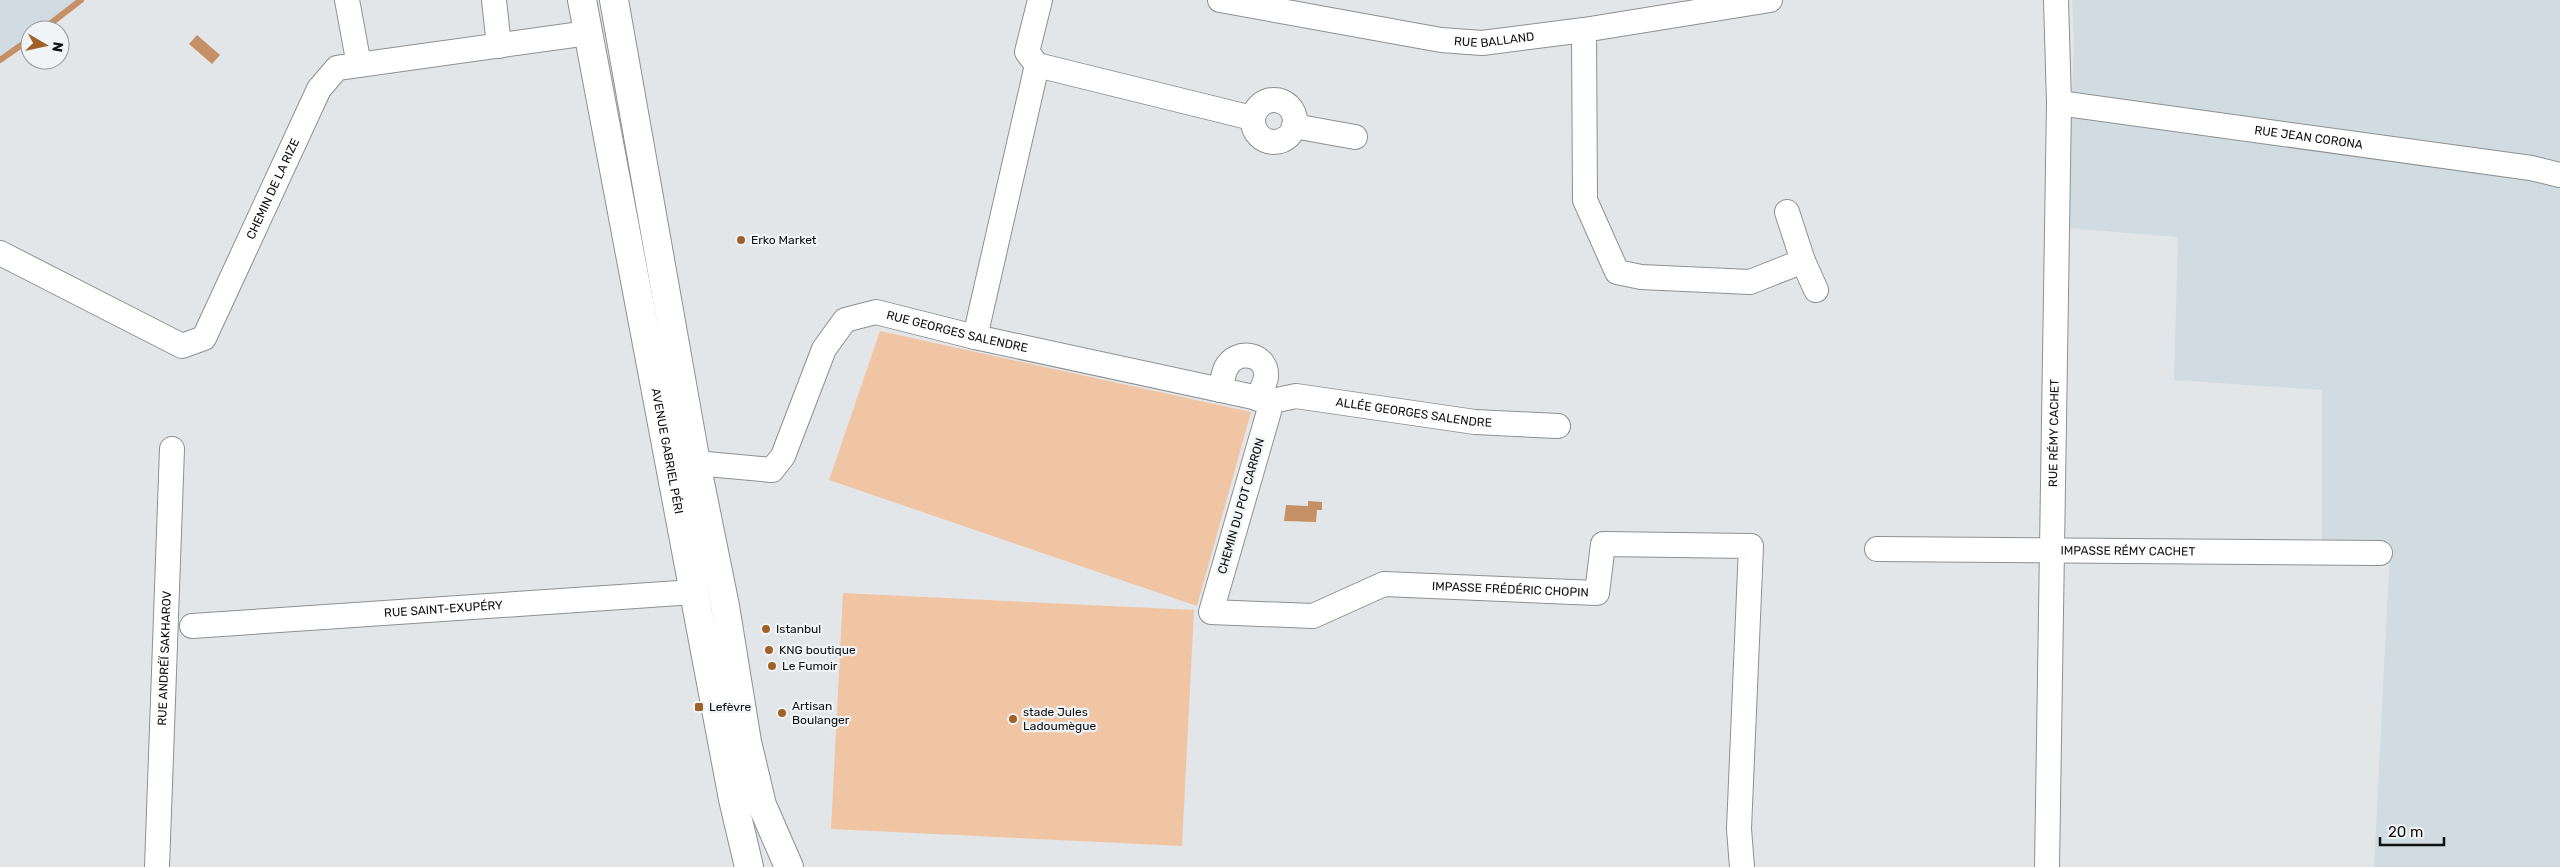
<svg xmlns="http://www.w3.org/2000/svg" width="2560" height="867" font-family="Rubik,sans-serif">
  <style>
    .built { fill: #d1dbe2 }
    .green { fill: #f0c5a4 }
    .water { fill: #c59066 }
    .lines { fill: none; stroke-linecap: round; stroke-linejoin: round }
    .stream { stroke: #c59066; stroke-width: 6 }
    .minor-casing { stroke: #8d9092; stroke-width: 26 }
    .major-casing { stroke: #8d9092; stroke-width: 30 }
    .minor { stroke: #fff; stroke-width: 24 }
    .major { stroke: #fff; stroke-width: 28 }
    .poi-dot { fill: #a06129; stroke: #f1f4f6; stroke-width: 2 }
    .labels { text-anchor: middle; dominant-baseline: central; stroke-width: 4.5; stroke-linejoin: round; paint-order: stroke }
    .street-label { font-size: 12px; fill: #0f1011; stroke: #f1f4f6 }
    .poi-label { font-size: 12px; fill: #0f1011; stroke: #f1f4f6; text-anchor: start }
  </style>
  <rect width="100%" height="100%" fill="#e3e6e8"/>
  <g class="built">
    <polygon points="0,0 77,0 37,30 30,30 30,35 0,57"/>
    <polygon points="2072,0 2560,0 2560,867 2374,867 2390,550 2322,547 2322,390 2174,380 2178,237 2066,228 2074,44"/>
  </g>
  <g class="green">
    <polygon points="880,331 1251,412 1197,606 829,480"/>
    <polygon points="843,593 1194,610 1182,846 831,829"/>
  </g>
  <g class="water">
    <polygon points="197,35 220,55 212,64 189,44"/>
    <polygon points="1308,501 1322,502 1322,510 1317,510 1316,522 1284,521 1286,505 1308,506"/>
  </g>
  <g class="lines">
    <g class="stream">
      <polyline points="42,30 81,0"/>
      <polyline points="0,60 30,39"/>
    </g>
    <g class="minor-casing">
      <g id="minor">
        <polyline points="347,0 359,65"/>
        <polyline points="494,0 499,46"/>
        <path id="s1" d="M1220,0L1441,40L1482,43L1584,30L1770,0"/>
        <polyline points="1584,30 1585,200 1617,272 1641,277 1750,282 1803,261"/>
        <polyline points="1037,65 1027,52 1040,0"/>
        <circle cx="1274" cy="121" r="21"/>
        <path id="s2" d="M2059,103L2531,168L2560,175"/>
        <polyline points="1294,126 1355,137"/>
        <polyline points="1787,212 1803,261 1816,290"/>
        <path id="s3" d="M0,253L182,346L204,338L319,89L337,68L588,33"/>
        <polyline points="975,337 1037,65 1252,118"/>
        <path d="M1220,390C1222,383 1223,374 1226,368C1236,348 1268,353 1266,377C1265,384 1260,392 1258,399"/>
        <path id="s4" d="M1272,401L1211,612L1313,616L1384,584L1597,593L1603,544L1751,546L1739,829L1742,867"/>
        <path id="s5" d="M696,463L772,470L783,456L824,349L845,320L876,312L975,337L1272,401L1296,396L1475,422L1558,426"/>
        <path id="s6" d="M1877,549L2380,553"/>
        <path id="s7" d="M192,626L694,592"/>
        <path id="s8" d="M157,867L172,449"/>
        <path id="s9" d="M2047,867L2059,103L2056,0"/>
      </g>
    </g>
    <g class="major-casing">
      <g id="major">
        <path id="s10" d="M582,0L733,799L749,867"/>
        <polyline points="614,0 696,463 725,606 747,742 762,805 789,867"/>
      </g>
    </g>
    <use href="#minor" class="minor"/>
    <use href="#major" class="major"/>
  </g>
  <g class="poi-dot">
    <circle cx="741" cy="240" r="5"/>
    <circle cx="766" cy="629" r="5"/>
    <circle cx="769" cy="650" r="5"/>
    <circle cx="772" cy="666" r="5"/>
    <rect x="694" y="702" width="10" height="10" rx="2.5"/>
    <circle cx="782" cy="713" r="5"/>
    <circle cx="1013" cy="719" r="5"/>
  </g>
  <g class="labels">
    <g class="street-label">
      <text stroke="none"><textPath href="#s1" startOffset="278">RUE BALLAND</textPath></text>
      <text stroke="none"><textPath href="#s2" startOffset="252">RUE JEAN CORONA</textPath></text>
      <text stroke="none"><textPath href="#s3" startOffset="392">CHEMIN DE LA RIZE</textPath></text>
      <text stroke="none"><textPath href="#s5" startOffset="360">RUE GEORGES SALENDRE</textPath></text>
      <text stroke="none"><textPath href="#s5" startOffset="826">ALLÉE GEORGES SALENDRE</textPath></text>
      <text stroke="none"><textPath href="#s9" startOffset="434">RUE RÉMY CACHET</textPath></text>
      <text stroke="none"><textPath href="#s10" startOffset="459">AVENUE GABRIEL PÉRI</textPath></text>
      <text transform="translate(1241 506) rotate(-74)">CHEMIN DU POT CARRON</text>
      <text stroke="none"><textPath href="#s6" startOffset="251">IMPASSE RÉMY CACHET</textPath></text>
      <text stroke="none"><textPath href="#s4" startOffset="526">IMPASSE FRÉDÉRIC CHOPIN</textPath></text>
      <text stroke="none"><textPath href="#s7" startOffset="252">RUE SAINT-EXUPÉRY</textPath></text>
      <text stroke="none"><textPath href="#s8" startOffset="209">RUE ANDRÉÏ SAKHAROV</textPath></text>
    </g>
    <g class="poi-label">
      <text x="751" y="240">Erko Market</text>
      <text x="776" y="629">Istanbul</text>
      <text x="779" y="650">KNG boutique</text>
      <text x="782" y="666">Le Fumoir</text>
      <text x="792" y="706">Artisan<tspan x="792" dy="14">Boulanger</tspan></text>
      <text x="709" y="707">Lefèvre</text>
      <text x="1023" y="712">stade Jules<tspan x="1023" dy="14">Ladoumègue</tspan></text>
    </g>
  </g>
  <g transform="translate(45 45) rotate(99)"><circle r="24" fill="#f1f4f6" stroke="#97999a"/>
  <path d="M0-4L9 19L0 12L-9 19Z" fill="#a06129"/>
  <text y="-8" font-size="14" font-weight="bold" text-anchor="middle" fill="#0f1011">N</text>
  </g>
  <path d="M2380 837v8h64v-8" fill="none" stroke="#0f1011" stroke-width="2.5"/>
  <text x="2388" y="837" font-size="15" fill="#0f1011" stroke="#f1f4f6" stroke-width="4" paint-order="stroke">20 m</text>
</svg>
